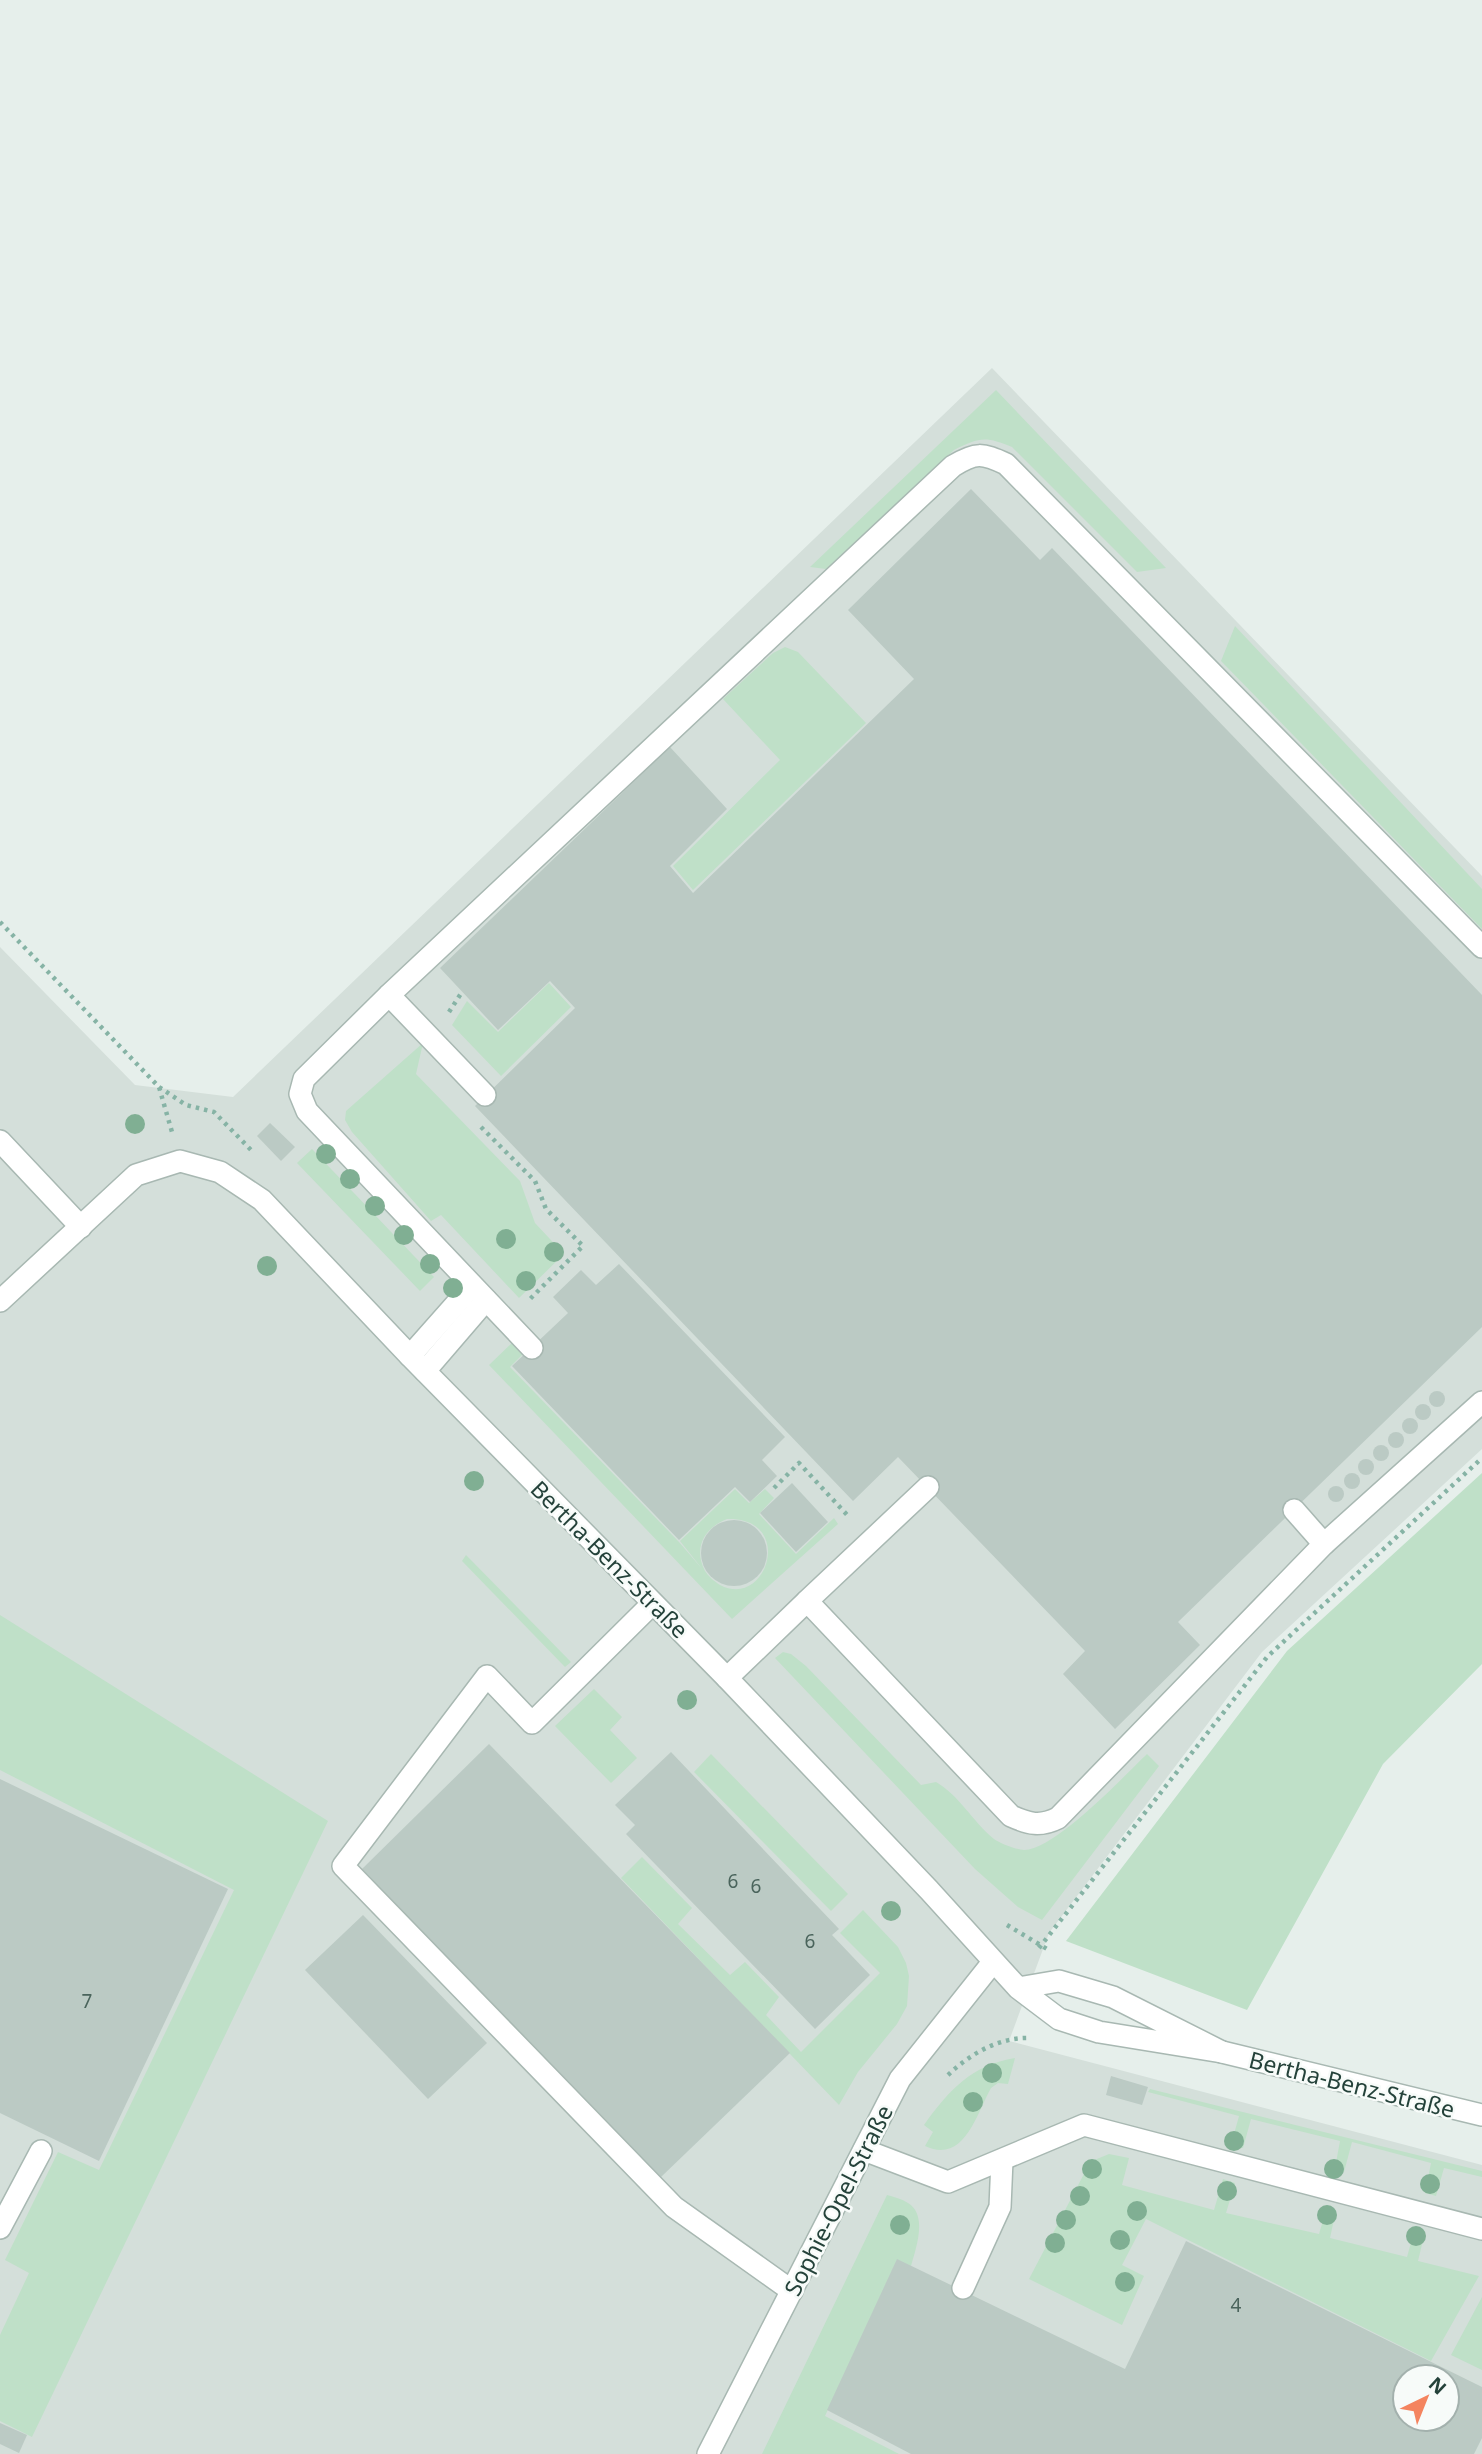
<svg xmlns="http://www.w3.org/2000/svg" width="1482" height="2454" font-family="'Noto Sans',sans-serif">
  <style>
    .built { fill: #d4dfda; fill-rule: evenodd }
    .green { fill: #bfe0c8; fill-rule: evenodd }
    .building { fill: #bbcac4; fill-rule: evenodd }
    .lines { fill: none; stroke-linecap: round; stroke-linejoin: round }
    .service-casing { stroke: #a8b8b2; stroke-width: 24 }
    .minor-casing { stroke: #a8b8b2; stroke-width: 24 }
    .path { stroke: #86b3a5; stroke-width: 4.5; stroke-dasharray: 3.5 5; stroke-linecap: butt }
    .service { stroke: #fff; stroke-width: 21 }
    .minor { stroke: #fff; stroke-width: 21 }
    .tree { fill: #80af93 }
    .labels { text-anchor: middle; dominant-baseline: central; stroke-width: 5; stroke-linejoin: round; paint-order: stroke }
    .number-label { font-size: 19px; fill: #4a645c }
    .street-label { font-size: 23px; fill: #24423a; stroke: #f7fbf9 }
  </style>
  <rect width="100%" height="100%" fill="#e6efeb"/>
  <path class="built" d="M992,368L1482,876V1449L1262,1652L1049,1933L1009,2041L1482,2165V2454H0V947L135,1085L233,1097ZM1405,2377H1447V2419H1405Z"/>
  <g class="green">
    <path d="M996,390L1166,568L1137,572L1012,447C986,436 979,437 954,450L826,569L810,567Z"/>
    <polygon points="1235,626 1482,889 1482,929 1221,661"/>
    <polygon points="785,647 798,652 866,723 693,890 673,866 780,760 723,699 773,653"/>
    <polygon points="549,983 571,1007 501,1076 452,1025 467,1001 498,1032"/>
    <polygon points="423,1043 416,1074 520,1181 535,1223 564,1254 519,1298 441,1215 431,1221 352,1132 345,1120 346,1111"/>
    <polygon points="312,1149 434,1277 420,1291 297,1163"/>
    <path d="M515,1340L526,1351L510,1367L679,1542L703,1570L680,1541L735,1489L749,1503L765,1489L774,1498L759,1514L796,1554L834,1518L838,1524L732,1619L489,1365ZM727,1519C796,1517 767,1610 720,1585C714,1581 708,1576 705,1571C693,1548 704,1528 727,1519Z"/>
    <polygon points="1482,1473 1482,1664 1383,1764 1247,2010 1066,1941 1287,1651"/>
    <polygon points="466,1555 571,1662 565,1667 462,1561"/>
    <polygon points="0,1615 328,1821 32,2437 0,2421 0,2335 29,2273 5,2260 58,2152 99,2170 234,1890 0,1770"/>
    <path d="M783,1652L791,1654L806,1666L921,1785L936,1782C960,1796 972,1821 994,1839C999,1843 1017,1850 1024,1850C1056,1849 1123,1777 1147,1754L1159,1766L1042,1920L1018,1907L975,1869L775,1658Z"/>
    <polygon points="594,1689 622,1717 610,1730 637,1758 611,1783 555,1726"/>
    <polygon points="711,1754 848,1894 831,1911 694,1772"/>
    <polygon points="642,1857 692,1908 678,1924 730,1975 745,1962 779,1997 766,2015 801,2052 880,1973 840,1933 863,1910 898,1947 906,1963 909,1976 907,2006 897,2024 858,2072 839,2105 621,1878"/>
    <path d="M1015,2058L1008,2084L998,2083L991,2088C977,2113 964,2165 925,2146L933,2132L924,2125C949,2090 972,2065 1015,2058Z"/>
    <polygon points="1150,2089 1482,2171 1482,2177 1444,2168 1436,2196 1425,2193 1431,2163 1352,2142 1344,2172 1335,2168 1340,2141 1251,2119 1243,2148 1231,2145 1239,2116 1148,2092"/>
    <polygon points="1109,2154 1129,2158 1122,2185 1214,2210 1223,2179 1235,2183 1226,2213 1319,2234 1327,2207 1336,2210 1330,2238 1407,2257 1415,2228 1425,2232 1418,2261 1479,2276 1431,2361 1146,2219 1122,2265 1144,2276 1122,2325 1029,2279 1086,2170 1092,2161"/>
    <path d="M887,2195C894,2197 902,2199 908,2203C928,2215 916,2248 911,2266L897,2260L825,2416L899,2454H762Z"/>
    <polygon points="1482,2297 1482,2370 1451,2355"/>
  </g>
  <g class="building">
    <polygon points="971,489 1040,560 1052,548 1482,995 1482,1327 1178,1622 1200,1645 1115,1729 1063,1674 1085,1651 898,1457 853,1501 475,1106 575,1008 550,981 498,1030 440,968 670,747 727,809 670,866 693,893 914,679 848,610"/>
    <polygon points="270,1123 295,1147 281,1161 257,1136"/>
    <polygon points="619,1264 785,1437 762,1460 777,1476 750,1502 735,1487 679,1540 512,1366 568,1313 553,1297 581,1270 596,1285"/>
    <circle cx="1437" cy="1399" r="8"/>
    <circle cx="1423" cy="1412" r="8"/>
    <circle cx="1410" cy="1426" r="8"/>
    <circle cx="1396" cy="1440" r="8"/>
    <circle cx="1381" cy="1453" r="8"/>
    <circle cx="1366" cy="1467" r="8"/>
    <circle cx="1352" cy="1481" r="8"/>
    <polygon points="792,1483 828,1522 796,1552 760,1513"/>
    <circle cx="1336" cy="1494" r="8"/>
    <circle cx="734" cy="1553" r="33"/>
    <polygon points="489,1744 790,2053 661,2177 362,1869"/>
    <polygon points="671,1752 839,1929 832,1935 870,1975 815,2029 626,1834 635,1825 615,1805"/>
    <polygon points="0,1779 228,1889 99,2161 0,2113"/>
    <polygon points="363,1915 487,2043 428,2099 305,1970"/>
    <polygon points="1111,2076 1148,2087 1142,2105 1106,2095"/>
    <path d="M1186,2241L1482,2387V2438L1474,2454H911L827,2410L897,2259L1125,2369ZM1405,2377H1447V2419H1405Z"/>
    <polygon points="0,2423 27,2435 19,2453 0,2444"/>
  </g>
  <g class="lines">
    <g class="service-casing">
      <g id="service">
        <polyline points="389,995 485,1095"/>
        <polyline points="0,1141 81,1227"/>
        <path d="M532,1348L307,1111L300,1094L304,1079L389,995L953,466C976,452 982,453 1006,464L1482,947"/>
        <polyline points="410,1356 472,1286"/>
        <polyline points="425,1371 486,1300"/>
        <polyline points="1294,1510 1324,1544"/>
        <polyline points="807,1601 928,1487"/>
        <polyline points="652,1604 532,1723 487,1676 343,1866 674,2207 792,2291"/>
        <path d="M727,1678L807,1601L1011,1816C1029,1824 1040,1827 1058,1818L1324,1544L1482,1402"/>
        <polyline points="864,2150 948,2182 1084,2125 1482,2229"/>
        <polyline points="0,2228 41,2151"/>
        <polyline points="963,2288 1000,2207 1002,2160"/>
      </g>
    </g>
    <g class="minor-casing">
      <g id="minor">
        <polyline points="0,1301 136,1175 180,1161 220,1172 262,1200 410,1356 727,1678 929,1890 1018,1988 1059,2019 1099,2032 1222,2052 1113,1997 1059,1981 1018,1988"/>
        <polyline points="1222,2052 1482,2115"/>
        <polyline points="708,2454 900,2079 993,1962"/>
      </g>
    </g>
    <g class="path">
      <polyline points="0,922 159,1087 172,1132"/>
      <polyline points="449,1012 462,992"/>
      <polyline points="159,1087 186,1105 214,1112 253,1152"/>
      <polyline points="481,1127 535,1181 546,1209 583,1246 528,1301"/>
      <polyline points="774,1488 799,1463 850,1518"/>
      <polyline points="1007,1925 1047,1949"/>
      <polyline points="1039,1948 1267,1657 1482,1458"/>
      <path d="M948,2075C970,2054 999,2037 1030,2038"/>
    </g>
    <use href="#service" class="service"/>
    <use href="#minor" class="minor"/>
  </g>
  <g class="tree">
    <circle cx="135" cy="1124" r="10"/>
    <circle cx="326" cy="1154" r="10"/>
    <circle cx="350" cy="1179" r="10"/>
    <circle cx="375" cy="1206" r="10"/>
    <circle cx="404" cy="1235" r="10"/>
    <circle cx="506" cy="1239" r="10"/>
    <circle cx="554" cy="1252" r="10"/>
    <circle cx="430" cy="1264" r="10"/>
    <circle cx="267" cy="1266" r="10"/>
    <circle cx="526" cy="1281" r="10"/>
    <circle cx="453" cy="1288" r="10"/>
    <circle cx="474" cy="1481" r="10"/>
    <circle cx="687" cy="1700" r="10"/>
    <circle cx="891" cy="1911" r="10"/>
    <circle cx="992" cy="2073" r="10"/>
    <circle cx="973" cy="2102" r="10"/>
    <circle cx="1234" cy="2141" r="10"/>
    <circle cx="1092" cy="2169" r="10"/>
    <circle cx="1334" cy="2169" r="10"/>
    <circle cx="1430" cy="2184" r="10"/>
    <circle cx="1227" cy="2191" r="10"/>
    <circle cx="1080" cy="2196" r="10"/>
    <circle cx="1137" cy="2211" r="10"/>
    <circle cx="1327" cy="2215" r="10"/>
    <circle cx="1066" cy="2220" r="10"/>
    <circle cx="900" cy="2225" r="10"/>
    <circle cx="1416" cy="2236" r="10"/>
    <circle cx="1120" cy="2240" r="10"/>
    <circle cx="1055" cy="2243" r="10"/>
    <circle cx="1125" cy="2282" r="10"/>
  </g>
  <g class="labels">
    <g class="number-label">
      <text x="733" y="1881">6</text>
      <text x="756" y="1886">6</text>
      <text x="810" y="1941">6</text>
      <text x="87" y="2001">7</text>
      <text x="1236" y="2305">4</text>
    </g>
    <g class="street-label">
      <text transform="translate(610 1559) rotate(45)">Bertha-Benz-Straße</text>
      <text transform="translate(1352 2084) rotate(14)">Bertha-Benz-Straße</text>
      <text transform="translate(838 2200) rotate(-63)">Sophie-Opel-Straße</text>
    </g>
  </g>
  <g transform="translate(1426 2398) rotate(43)"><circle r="33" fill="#f7fbf9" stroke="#a3b1ad" stroke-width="2"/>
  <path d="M0-5L12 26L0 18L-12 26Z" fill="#f4845f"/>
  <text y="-10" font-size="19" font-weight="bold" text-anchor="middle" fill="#24423a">N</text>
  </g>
</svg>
